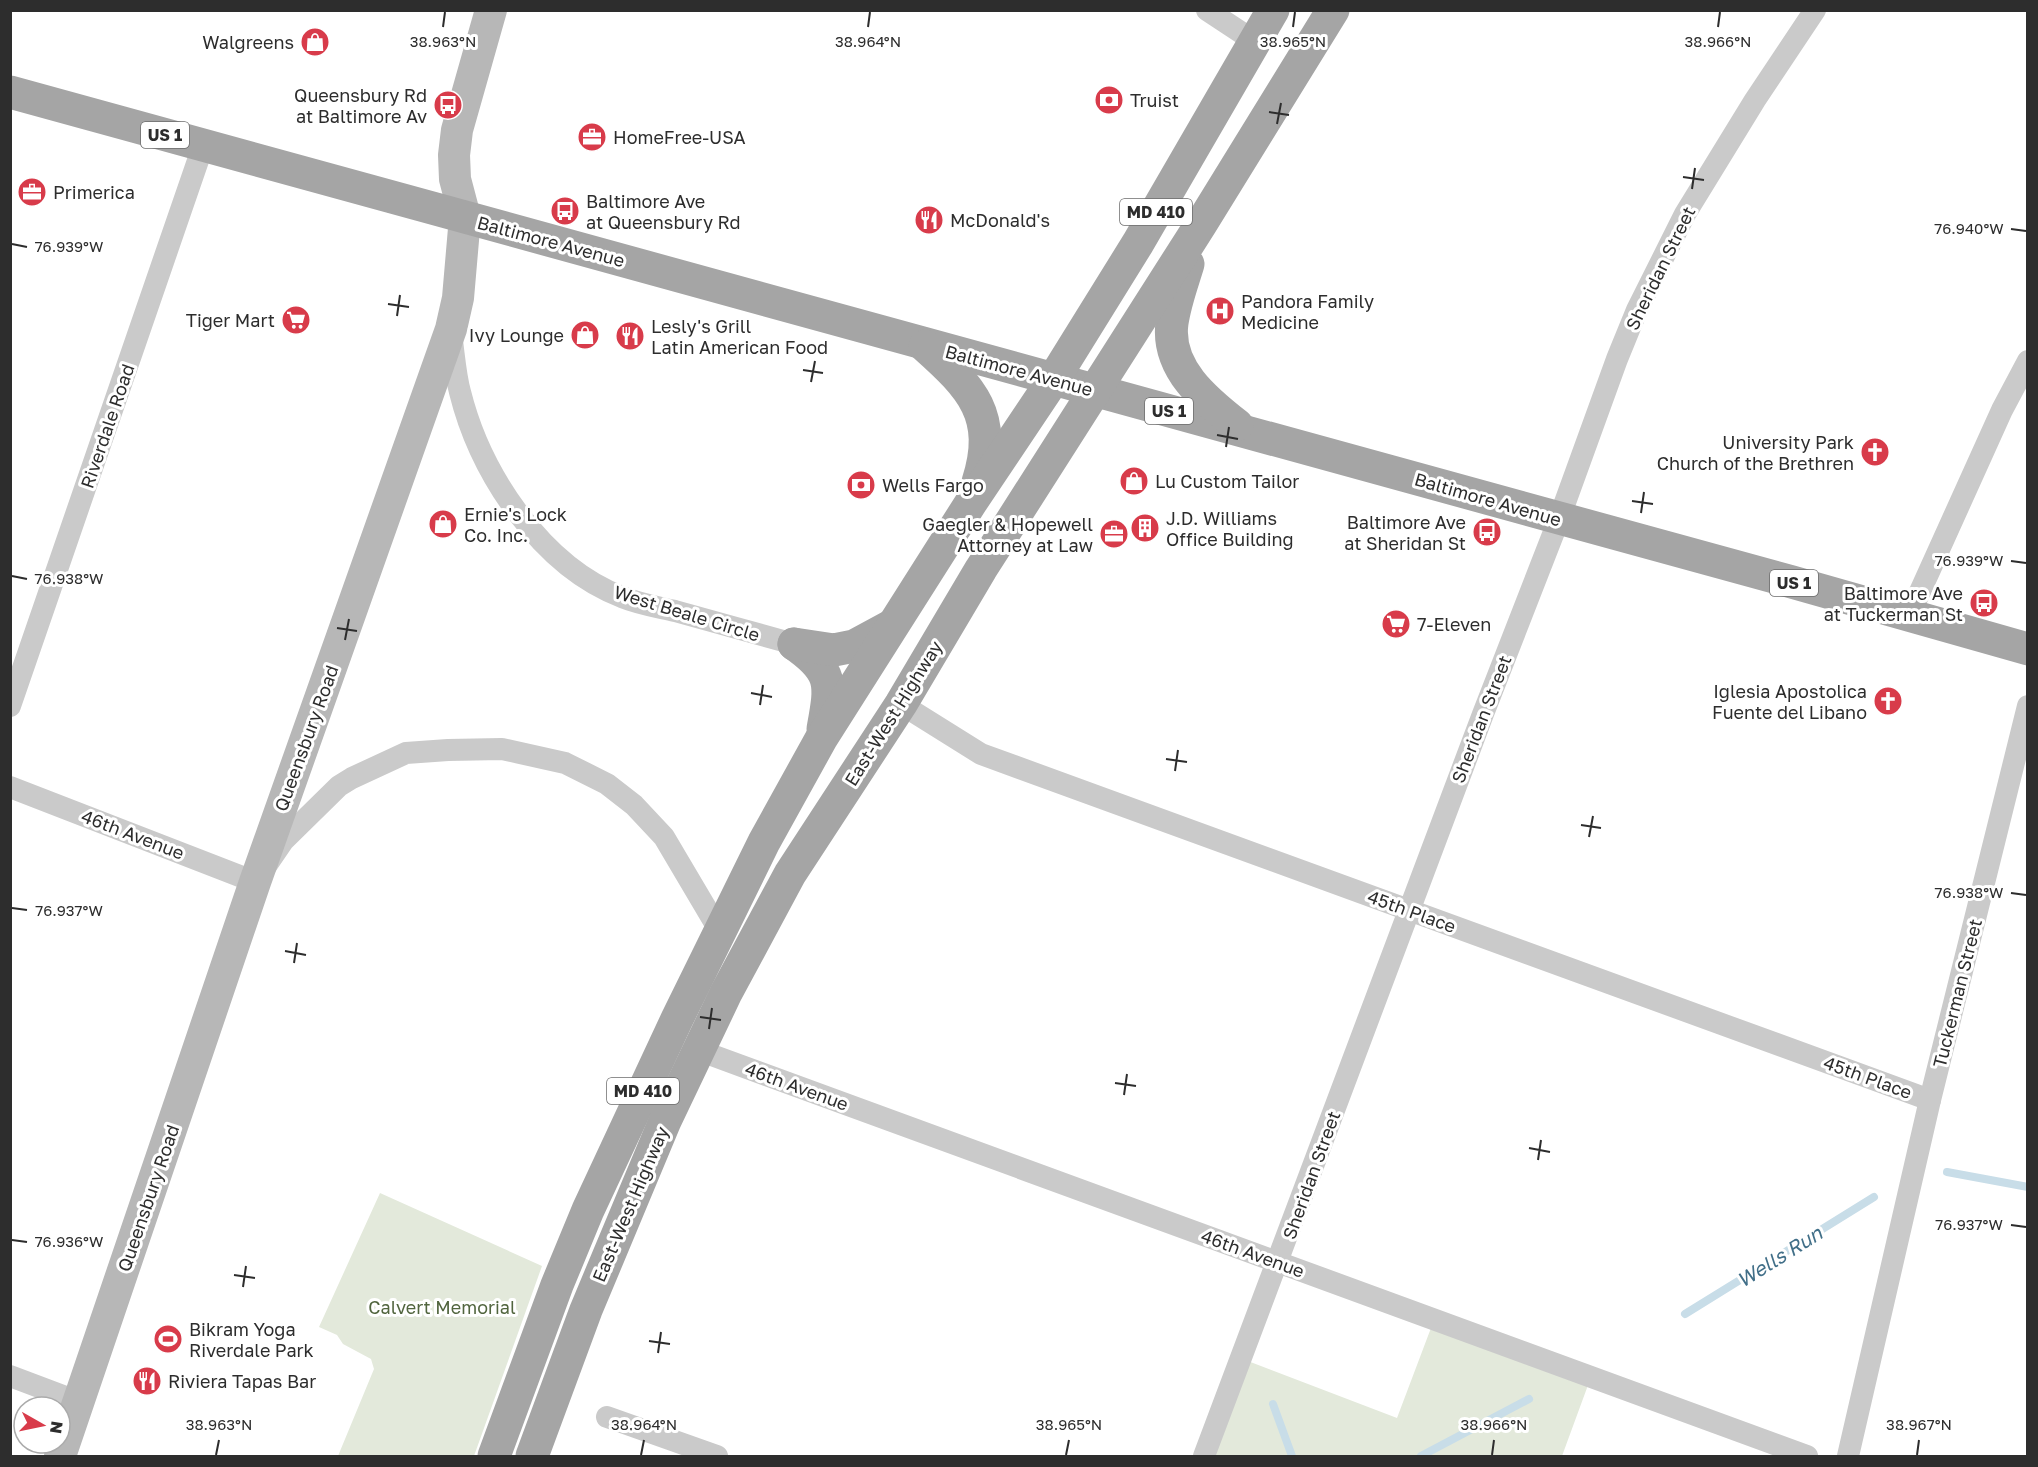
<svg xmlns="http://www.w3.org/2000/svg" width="2038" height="1467" font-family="'Golos Text',sans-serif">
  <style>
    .green { fill: #e3e9db }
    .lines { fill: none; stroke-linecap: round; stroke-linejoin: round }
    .stream { stroke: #c8dde8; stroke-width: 8 }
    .street { stroke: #cacaca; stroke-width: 22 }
    .secondary { stroke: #b7b7b7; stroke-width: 32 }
    .primary { stroke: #a5a5a5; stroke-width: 33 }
    .ticks { fill: none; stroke: #2d2d2d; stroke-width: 2 }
    .labels { text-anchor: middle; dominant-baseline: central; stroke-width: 6; stroke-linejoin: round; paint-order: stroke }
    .shield { fill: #fff; stroke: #6c6c6c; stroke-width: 1.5 }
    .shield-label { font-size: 16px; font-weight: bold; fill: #2d2d2d }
    .poi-label { font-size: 18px; fill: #2d2d2d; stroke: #fff; text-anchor: start }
    .street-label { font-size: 18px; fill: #2d2d2d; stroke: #fff }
    .park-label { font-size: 18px; fill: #51653e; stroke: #fff }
    .water-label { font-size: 20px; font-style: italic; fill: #416f88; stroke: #fff }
    .ticks-label { font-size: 15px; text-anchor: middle; fill: #2d2d2d; stroke: #fff; stroke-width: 6; stroke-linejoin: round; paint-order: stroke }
  </style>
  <rect width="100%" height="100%" fill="#fff"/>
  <g class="green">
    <polygon points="380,1193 542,1266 474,1456 338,1456 374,1369 371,1359 343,1344 337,1335 319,1327"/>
    <polygon points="1434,1320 1591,1377 1562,1456 1204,1456 1240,1358 1397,1418"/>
  </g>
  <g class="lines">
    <g class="stream">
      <polyline points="1947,1172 2028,1187"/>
      <polyline points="1685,1314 1874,1197"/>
      <polyline points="1273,1404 1292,1456"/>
      <polyline points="1421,1456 1529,1399"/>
    </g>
    <g class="street">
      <polyline points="1207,10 1254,41"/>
      <path d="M451,334C454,353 455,374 460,392C480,473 541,566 622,597C639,604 658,607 675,611C715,622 754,633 794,644"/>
      <polyline points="1909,616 2002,410 2028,361"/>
      <polyline points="901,704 981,754 1930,1100"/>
      <polyline points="10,706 203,146"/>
      <polyline points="10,787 255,882 283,841 339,786 352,778 406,753 448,750 502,749 565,763 607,784 634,805 664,837 719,930"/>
      <polyline points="698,1050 1807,1456"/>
      <polyline points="10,1376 79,1402"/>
      <polyline points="607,1417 717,1456"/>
      <polyline points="1204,1456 1483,714 1559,519 1617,359 1637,310 1685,214 1755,100 1815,10"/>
      <polyline points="1848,1456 1930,1100 2028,706"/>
    </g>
    <polyline class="secondary" points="60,1456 255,882 451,329 458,298 465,217 455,179 454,155 457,130 491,10"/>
    <g class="primary">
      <polyline points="10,92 1792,582 2028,649"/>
      <path d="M1188,264C1182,284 1175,302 1172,323C1166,368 1205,400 1237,425"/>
      <path d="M925,346C972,388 999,416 978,482"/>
      <path d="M794,644C834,672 831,684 823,729"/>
      <polyline points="794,644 834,650 854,646 891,626"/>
      <polyline points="494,1456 557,1285 588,1210 677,1019 764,842 821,739 972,501 1053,380 1138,243 1273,10"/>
      <polyline points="532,1456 586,1310 665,1121 726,993 790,874 901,704 981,569 1201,224 1333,10"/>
    </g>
  </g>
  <path class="ticks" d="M443,27L445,12M868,27L870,12M1293,27L1295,12M1718,27L1720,12M1269,112L1289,115M1277,124L1281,103M1683,177L1704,180M1692,189L1695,168M2011,229L2026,231M12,244L27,247M388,304L409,307M397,316L400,295M803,370L823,373M811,382L815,361M1217,435L1238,439M1226,447L1229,427M1632,501L1653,504M1641,513L1644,492M2011,561L2026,563M12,576L27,579M337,628L357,631M345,640L349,619M751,693L772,697M760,705L763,685M1166,759L1187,762M1175,771L1178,750M1581,825L1601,828M1589,837L1593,816M2011,893L2026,895M12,908L27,910M285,951L306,955M294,963L297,943M700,1017L721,1020M709,1029L712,1008M1115,1083L1136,1086M1124,1095L1127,1074M1529,1148L1550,1152M1538,1160L1541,1140M2011,1225L2026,1227M12,1240L27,1242M234,1275L255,1278M243,1287L246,1266M649,1341L670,1344M658,1353L661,1332M216,1455L219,1440M641,1455L644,1440M1066,1455L1069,1440M1492,1455L1494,1440M1917,1455L1919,1440"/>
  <defs>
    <g id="shop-disc" transform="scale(1.5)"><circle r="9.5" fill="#d83b4a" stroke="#fff"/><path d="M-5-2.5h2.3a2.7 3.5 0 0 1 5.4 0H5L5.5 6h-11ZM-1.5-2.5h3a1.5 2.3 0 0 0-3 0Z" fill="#fff"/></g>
    <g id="bank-disc" transform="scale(1.5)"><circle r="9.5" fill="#d83b4a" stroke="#fff"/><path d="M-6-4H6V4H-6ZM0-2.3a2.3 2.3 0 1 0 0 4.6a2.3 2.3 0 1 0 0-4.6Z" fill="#fff"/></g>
    <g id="bus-disc" transform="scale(1.5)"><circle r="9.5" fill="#d83b4a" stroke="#fff"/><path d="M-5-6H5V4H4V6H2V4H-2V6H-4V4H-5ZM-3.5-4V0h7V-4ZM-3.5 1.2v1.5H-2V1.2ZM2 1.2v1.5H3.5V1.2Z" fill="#fff"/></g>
    <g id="office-disc" transform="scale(1.5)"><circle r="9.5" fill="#d83b4a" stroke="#fff"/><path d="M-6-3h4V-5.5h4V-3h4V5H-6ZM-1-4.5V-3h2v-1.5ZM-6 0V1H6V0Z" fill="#fff"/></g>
    <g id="restaurant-disc" transform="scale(1.5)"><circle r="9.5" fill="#d83b4a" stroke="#fff"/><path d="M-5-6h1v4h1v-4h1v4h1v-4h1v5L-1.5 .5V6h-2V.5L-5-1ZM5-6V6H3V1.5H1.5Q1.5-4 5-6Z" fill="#fff"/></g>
    <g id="hospital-disc" transform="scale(1.5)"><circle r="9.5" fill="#d83b4a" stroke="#fff"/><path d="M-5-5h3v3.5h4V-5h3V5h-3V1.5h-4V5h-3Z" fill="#fff"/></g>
    <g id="supermarket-disc" transform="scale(1.5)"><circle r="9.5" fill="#d83b4a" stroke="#fff"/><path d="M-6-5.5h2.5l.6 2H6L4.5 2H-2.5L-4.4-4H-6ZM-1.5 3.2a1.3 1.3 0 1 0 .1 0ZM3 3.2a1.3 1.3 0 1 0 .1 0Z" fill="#fff"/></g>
    <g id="church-disc" transform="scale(1.5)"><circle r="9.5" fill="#d83b4a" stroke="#fff"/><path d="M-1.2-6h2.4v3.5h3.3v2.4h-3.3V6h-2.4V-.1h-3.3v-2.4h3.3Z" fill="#fff"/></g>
    <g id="building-disc" transform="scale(1.5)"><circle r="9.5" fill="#d83b4a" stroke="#fff"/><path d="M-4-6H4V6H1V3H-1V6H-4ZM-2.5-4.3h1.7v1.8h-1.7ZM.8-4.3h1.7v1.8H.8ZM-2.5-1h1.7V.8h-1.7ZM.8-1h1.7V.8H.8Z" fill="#fff"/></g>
    <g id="stadium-disc" transform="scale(1.5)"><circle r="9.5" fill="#d83b4a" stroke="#fff"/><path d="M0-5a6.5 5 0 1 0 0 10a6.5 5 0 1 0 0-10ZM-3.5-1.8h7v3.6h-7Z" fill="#fff"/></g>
  </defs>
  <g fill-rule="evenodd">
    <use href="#shop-disc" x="315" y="42"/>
    <use href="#bank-disc" x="1109" y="100"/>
    <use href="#bus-disc" x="448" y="105"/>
    <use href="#office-disc" x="592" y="137"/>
    <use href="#office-disc" x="32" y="192"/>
    <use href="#bus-disc" x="565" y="211"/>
    <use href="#restaurant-disc" x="929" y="220"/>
    <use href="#hospital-disc" x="1220" y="311"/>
    <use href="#supermarket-disc" x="296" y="320"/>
    <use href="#shop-disc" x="585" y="335"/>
    <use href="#restaurant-disc" x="630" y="336"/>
    <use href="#church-disc" x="1875" y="452"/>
    <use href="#shop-disc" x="1134" y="481"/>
    <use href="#bank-disc" x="861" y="485"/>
    <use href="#shop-disc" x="443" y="524"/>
    <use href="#building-disc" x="1145" y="528"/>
    <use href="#bus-disc" x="1487" y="532"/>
    <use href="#office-disc" x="1114" y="534"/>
    <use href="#bus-disc" x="1984" y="603"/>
    <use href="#supermarket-disc" x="1396" y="624"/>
    <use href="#church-disc" x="1888" y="701"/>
    <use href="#stadium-disc" x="168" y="1339"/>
    <use href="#restaurant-disc" x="147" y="1381"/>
  </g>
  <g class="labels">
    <g class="shield">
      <rect x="141" y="122" width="48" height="26" rx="4.5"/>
      <rect x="1120" y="199" width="72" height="26" rx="4.5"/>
      <rect x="1145" y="398" width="48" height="26" rx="4.5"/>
      <rect x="1770" y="570" width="48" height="26" rx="4.5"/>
      <rect x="607" y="1078" width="72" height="26" rx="4.5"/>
    </g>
    <g class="shield-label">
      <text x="165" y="135">US 1</text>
      <text x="1156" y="212">MD 410</text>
      <text x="1169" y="411">US 1</text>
      <text x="1794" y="583">US 1</text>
      <text x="643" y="1091">MD 410</text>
    </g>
    <g class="poi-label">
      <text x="294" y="42" text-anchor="end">Walgreens</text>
      <text x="427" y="95" text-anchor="end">Queensbury Rd<tspan x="427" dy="21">at Baltimore Av</tspan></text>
      <text x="1130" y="100">Truist</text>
      <text x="613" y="137">HomeFree-USA</text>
      <text x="53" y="192">Primerica</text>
      <text x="586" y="201">Baltimore Ave<tspan x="586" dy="21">at Queensbury Rd</tspan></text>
      <text x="950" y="220">McDonald's</text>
      <text x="1241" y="301">Pandora Family<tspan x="1241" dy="21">Medicine</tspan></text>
      <text x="275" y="320" text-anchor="end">Tiger Mart</text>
      <text x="651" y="326">Lesly's Grill<tspan x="651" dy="21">Latin American Food</tspan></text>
      <text x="564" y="335" text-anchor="end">Ivy Lounge</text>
      <text x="1854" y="442" text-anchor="end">University Park<tspan x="1854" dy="21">Church of the Brethren</tspan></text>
      <text x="1155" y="481">Lu Custom Tailor</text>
      <text x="882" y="485">Wells Fargo</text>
      <text x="464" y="514">Ernie's Lock<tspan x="464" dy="21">Co. Inc.</tspan></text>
      <text x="1166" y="518">J.D. Williams<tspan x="1166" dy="21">Office Building</tspan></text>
      <text x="1466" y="522" text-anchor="end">Baltimore Ave<tspan x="1466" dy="21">at Sheridan St</tspan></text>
      <text x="1093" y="524" text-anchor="end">Gaegler &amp; Hopewell<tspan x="1093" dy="21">Attorney at Law</tspan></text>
      <text x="1963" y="593" text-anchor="end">Baltimore Ave<tspan x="1963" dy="21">at Tuckerman St</tspan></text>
      <text x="1417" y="624">7-Eleven</text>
      <text x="1867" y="691" text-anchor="end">Iglesia Apostolica<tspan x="1867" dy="21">Fuente del Libano</tspan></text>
      <text x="189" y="1329">Bikram Yoga<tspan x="189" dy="21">Riverdale Park</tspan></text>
      <text x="168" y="1381">Riviera Tapas Bar</text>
    </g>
    <g class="street-label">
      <text transform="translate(551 241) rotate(15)">Baltimore Avenue</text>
      <text transform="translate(1660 268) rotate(-64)">Sheridan Street</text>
      <text transform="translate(1019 370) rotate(15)">Baltimore Avenue</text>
      <text transform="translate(107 426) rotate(-71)">Riverdale Road</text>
      <text transform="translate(1488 499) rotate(16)">Baltimore Avenue</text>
      <text transform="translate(687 613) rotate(17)">West Beale Circle</text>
      <text transform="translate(893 713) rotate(-58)">East-West Highway</text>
      <text transform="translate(1481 719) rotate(-69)">Sheridan Street</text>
      <text transform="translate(306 738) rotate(-70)">Queensbury Road</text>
      <text transform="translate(133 834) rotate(21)">46th Avenue</text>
      <text transform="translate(1412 911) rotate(20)">45th Place</text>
      <text transform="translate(1957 993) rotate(-76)">Tuckerman Street</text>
      <text transform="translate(1868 1077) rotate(20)">45th Place</text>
      <text transform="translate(797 1086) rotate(20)">46th Avenue</text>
      <text transform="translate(1311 1175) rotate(-70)">Sheridan Street</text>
      <text transform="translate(148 1198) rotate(-71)">Queensbury Road</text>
      <text transform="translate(630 1204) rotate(-67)">East-West Highway</text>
      <text transform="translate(1253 1253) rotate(20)">46th Avenue</text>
    </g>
    <g class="park-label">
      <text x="442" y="1307">Calvert Memorial</text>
    </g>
    <g class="water-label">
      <text transform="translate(1779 1256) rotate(-32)">Wells Run</text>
    </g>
  </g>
  <g class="ticks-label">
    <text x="443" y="47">38.963°N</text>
    <text x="868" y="47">38.964°N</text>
    <text x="1293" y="47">38.965°N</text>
    <text x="1718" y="47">38.966°N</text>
    <text x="1969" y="234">76.940°W</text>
    <text x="69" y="252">76.939°W</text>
    <text x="1969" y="566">76.939°W</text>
    <text x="69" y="584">76.938°W</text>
    <text x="1969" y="898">76.938°W</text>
    <text x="69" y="916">76.937°W</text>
    <text x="1969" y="1230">76.937°W</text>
    <text x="69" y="1247">76.936°W</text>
    <text x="219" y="1430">38.963°N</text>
    <text x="644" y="1430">38.964°N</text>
    <text x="1069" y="1430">38.965°N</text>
    <text x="1494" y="1430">38.966°N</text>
    <text x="1919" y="1430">38.967°N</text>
  </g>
  <rect width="2038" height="1467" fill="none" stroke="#2d2d2d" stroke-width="24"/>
  <g transform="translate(42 1425) rotate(99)"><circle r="28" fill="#ffffff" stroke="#ababab" stroke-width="1.5"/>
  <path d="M0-4.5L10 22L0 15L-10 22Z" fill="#d83b4a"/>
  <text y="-9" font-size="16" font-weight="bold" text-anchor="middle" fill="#2d2d2d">N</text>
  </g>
</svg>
